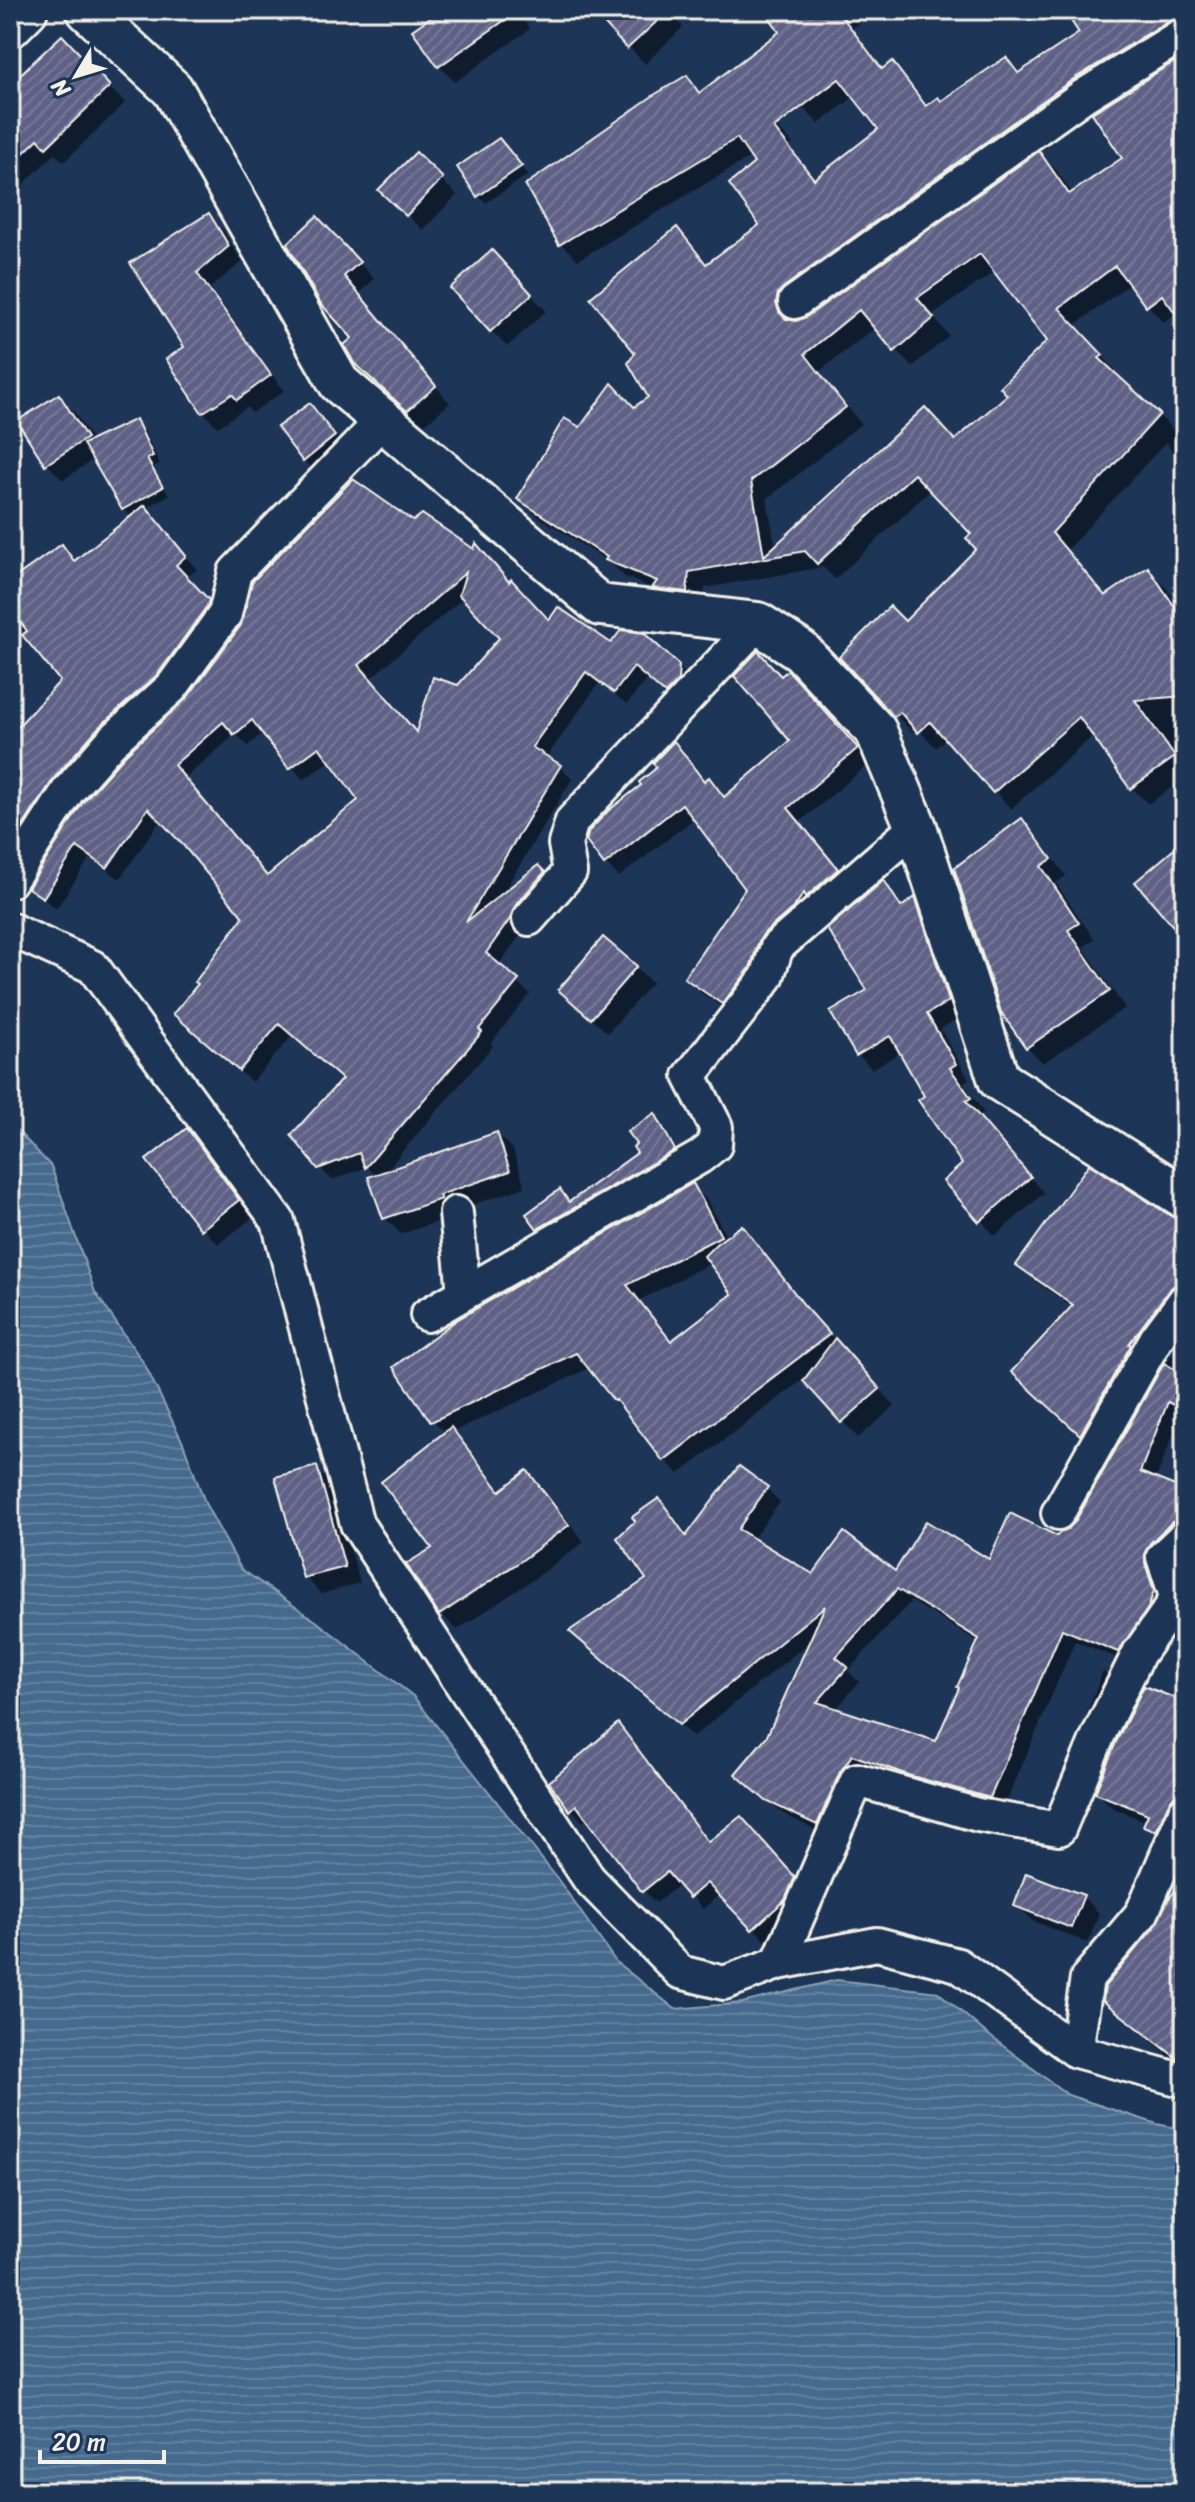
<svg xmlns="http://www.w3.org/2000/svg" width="1195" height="2502" font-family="Sriracha,sans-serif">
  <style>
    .water { fill: url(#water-rules); stroke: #8ba1b1; stroke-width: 2 }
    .shadow { fill: #0007; fill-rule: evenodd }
    .building { fill: url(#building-hatch); stroke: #f4f1e8; stroke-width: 2; fill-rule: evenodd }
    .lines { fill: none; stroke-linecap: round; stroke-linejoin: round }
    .minor-casing { stroke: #f4f1e8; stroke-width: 38 }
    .tertiary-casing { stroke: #f4f1e8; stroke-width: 46 }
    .minor { stroke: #1d3557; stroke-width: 32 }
    .tertiary { stroke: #1d3557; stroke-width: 40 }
  </style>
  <defs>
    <pattern id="water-rules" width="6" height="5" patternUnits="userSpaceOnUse" patternTransform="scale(2)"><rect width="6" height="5" fill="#456b8d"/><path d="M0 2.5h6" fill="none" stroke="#60819d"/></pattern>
    <pattern id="building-hatch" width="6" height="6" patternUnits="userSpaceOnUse" patternTransform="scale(2)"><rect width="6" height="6" fill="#5e6186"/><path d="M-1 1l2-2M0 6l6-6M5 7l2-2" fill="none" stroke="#767897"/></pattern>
  </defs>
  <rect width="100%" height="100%" fill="#1d3557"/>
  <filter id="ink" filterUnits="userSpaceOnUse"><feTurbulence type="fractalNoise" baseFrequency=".0125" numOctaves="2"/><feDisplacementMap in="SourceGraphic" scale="16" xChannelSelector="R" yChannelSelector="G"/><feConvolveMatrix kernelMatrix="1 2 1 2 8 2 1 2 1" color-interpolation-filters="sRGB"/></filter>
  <g filter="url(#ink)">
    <polygon class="water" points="10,1123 51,1166 95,1292 145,1365 183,1443 206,1505 241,1569 316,1621 413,1696 557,1878 616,1962 675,2009 742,2003 837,1980 938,1992 986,2033 1068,2095 1157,2124 1185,2130 1185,2492 10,2492"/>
    <g class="shadow">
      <polygon points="209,10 230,10 218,19"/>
      <polygon points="428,10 516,10 530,29 455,82 439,66 415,31 433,18"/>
      <polygon points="594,10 667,10 683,27 645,64"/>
      <path d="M768,10H878L853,28L884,70L892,64L908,81L928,107L942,104L1006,59L1021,74L1082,34L1066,10H1185V37L793,312L792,322L798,323L1039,153L1056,170L1073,194L1124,158L1095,113L1185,58V322L1177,312L1164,322L1147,305L1131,283L1074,326L1118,373L1115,375L1159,415L1185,443V472L1166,442L1067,550L1107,597L1148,570L1165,586L1185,617V804L1171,788L1148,804L1132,788L1094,735L1011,809L947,738L936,748L917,728L912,732L841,658L905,624L979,549L973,535L931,490L835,579L823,567L705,588L703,607L671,604L657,590L625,577L612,564L536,515L519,499L580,429L635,409L651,398L638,353L677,229L708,265L762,226L757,163L752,156L578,260L561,244L527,186L686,78L702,94L744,91L793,144L789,146L816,180L881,130L855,96L819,124L802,107L764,46L782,33ZM996,271L1050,341L1010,395L956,442L776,548L767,499L861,424L820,371L876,327L912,367L949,336L932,315Z"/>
      <polygon points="77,54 125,103 64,162 55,154 10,197 10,87"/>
      <polygon points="506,149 528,175 486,203 478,196"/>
      <polygon points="416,155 457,195 423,230 381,190"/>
      <polygon points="208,216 223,230 242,262 210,288 284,391 252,413 247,407 218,427 203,412 187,347 133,263"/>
      <polygon points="333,234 374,279 359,294 450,403 424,425 373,379 355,338"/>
      <polygon points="508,269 546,311 507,347 491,331"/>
      <polygon points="58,397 75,413 93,441 135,421 143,429 160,464 153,467 169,495 146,508 197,569 186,578 220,614 10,876 10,737 63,681 16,625 10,641 10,584 62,547 76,562 132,518 123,509 94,459 63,480 47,464"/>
      <polygon points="310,405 326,421 350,454 320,477 304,461 280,428"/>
      <path d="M413,523L510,583L549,623L678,666L691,680L679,706L648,678L627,704L599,683L546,758L559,766L572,779L501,896L538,868L556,886L498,966L530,994L491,1043L493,1046L383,1174L497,1134L513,1150L525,1187L454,1211L455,1216L401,1234L385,1218L376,1176L367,1167L332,1180L319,1167L344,1080L293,1035L252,1082L188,1026L200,984L246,917L161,819L120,879L90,858L56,909L31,888ZM464,597L502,638L417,735L370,679ZM264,732L303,780L331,760L361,801L268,878L185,778L236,734L248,746Z"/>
      <polygon points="782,678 801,687 870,763 800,822 850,884 736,1017 700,992 687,978 747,889 695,818 619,877 606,864 644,785 674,743 706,782 709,779 727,798 793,741"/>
      <polygon points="1022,821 1038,837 1066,876 1056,883 1094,939 1083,947 1125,1008 1043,1063 1027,1047"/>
      <polygon points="883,883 904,907 915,900 929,914 962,1016 940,1029 969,1079 963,1083 984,1113 978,1117 1044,1193 995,1236 946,1181 964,1165 901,1052 872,1069 858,1055 869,990"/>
      <polygon points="636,967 652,983 608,1033 577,1006"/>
      <polygon points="655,1116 662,1124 681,1158 546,1236 539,1228 560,1192 570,1203 639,1153"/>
      <polygon points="187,1131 203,1147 254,1217 218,1244 202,1228"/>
      <path d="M692,1186L707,1200L727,1238L741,1228L756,1242L818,1322L895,1406L858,1438L804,1379L679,1474L664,1459L590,1368L453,1432L466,1446L502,1492L527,1473L543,1489L584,1542L537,1577L457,1630L441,1614L409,1565L435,1548L446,1433L433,1420ZM711,1263L734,1294L673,1343L640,1300Z"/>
      <polygon points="1172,1219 1185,1223 1185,1306 1097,1449 1030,1387 1073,1308 1035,1281 1019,1265"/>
      <path d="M1185,1335V1416L1181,1414L1155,1481L1185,1493V1536L1167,1606L1132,1664L1075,1641L1003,1810L866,1767L830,1837L782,1813L751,1787L769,1737L811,1641L693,1737L585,1644L649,1579L659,1501L672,1514L689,1537L767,1489L780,1502L752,1540L814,1576L896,1574L989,1562L1058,1539L1076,1524L1174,1350ZM911,1601L980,1643L937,1744L835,1710L859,1682L848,1671Z"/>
      <polygon points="316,1468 332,1484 360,1583 321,1594 305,1577"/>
      <polygon points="1103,1671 1115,1681 1080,1754 1074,1748"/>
      <polygon points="1185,1705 1185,1818 1162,1841 1146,1825 1147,1822 1113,1808 1097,1793"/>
      <polygon points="617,1726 630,1738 709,1843 753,1832 806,1891 797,1913 766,1941 720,1894 703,1909 680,1884 656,1903 643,1890 588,1818 583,1822 571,1809"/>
      <polygon points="1185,1866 1185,2070 1105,2000 1161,1922"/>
      <polygon points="1083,1897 1099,1913 1088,1943 1033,1921 1017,1905"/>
    </g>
    <g class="building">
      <polygon points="441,10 519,10 438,67 412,30"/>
      <polygon points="592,10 669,10 627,49"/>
      <path d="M765,10H837L882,69L892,61L926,106L938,97L941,101L1006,57L1018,73L1079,33L1064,10H1185V14L1175,17L1072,80L784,287L778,293L776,303L779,312L786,319L796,321L806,317L1039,151L1069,194L1122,158L1092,113L1174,62L1185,79V326L1162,295L1146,307L1115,266L1059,308L1103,355L1099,358L1160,414L1052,533L1105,596L1148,567L1185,622V696L1135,700L1175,757L1130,789L1079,717L993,793L930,722L918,733L900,712L894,717L839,657L890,606L905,621L976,549L966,538L971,534L914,474L817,564L805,551L689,572L687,592L652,588L657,581L605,560L607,557L517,499L564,418L580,427L612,383L634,407L648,397L628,363L635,353L590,298L677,227L706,264L759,225L729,184L754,163L737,138L559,245L525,185L654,95L687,75L699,93L779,32ZM839,79L878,129L814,179L774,128ZM980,254L1047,341L1000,387L1007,395L955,440L925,407L764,556L751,481L846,407L805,354L859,310L894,352L934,318L917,298Z"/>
      <polygon points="62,35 110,86 46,148 38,139 10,166 10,84"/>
      <polygon points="499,138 522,166 477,197 457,167"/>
      <polygon points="416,152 443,178 406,216 378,190"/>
      <polygon points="209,213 229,246 197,273 271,375 237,400 232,394 202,413 166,359 184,347 130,263"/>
      <polygon points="317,216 360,262 344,276 436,386 407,411 354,363 344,345 352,338 321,304 287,244"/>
      <polygon points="492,250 532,294 490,332 450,288"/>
      <polygon points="59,394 87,438 45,465 17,421"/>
      <polygon points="310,403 335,436 303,462 277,427"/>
      <polygon points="136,419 153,456 147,459 163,487 122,510 83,444"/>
      <path d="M353,479L413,521L422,514L474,549L476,543L509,582L511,579L549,620L558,607L611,643L621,630L644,633L679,665L678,681L665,694L634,667L614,693L586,672L532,747L561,765L466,922L538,865L545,872L515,906L510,919L486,953L519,980L479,1029L482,1032L365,1168L359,1153L318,1169L291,1135L342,1079L279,1024L239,1071L173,1014L198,984L195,982L243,917L183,845L148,808L107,868L77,847L43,898L28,888L83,802L125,755L187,698L241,625L252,582ZM466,572L459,595L499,638L458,685L433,677L416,732L359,665ZM252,720L289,769L319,747L358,800L267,876L174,765L223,722L234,735Z"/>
      <polygon points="145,505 186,556 176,565 209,600 207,606 158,674 98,728 54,778 10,846 10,735 60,681 22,635 27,631 10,608 10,581 62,544 74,561"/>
      <polygon points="758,651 781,676 788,670 858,748 788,808 838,869 806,897 804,893 794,907 764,933 759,941 750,968 722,1004 684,978 745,889 682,804 604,865 586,841 589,831 608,811 641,785 639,782 654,770 656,767 653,763 674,741 704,781 709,777 724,797 790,741 734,676"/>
      <polygon points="1022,818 1052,859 1041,866 1079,923 1068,930 1110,991 1026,1048 1001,1012 954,868"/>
      <polygon points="1185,840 1185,940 1135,882"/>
      <polygon points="884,880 901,907 915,897 949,1001 927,1014 956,1064 950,1068 971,1098 966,1101 1031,1177 979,1222 943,1181 962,1164 918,1100 924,1096 890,1036 856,1056 830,1012 867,990 827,929"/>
      <polygon points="603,937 637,966 591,1019 558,990"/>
      <polygon points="655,1113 675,1150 537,1229 526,1214 560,1189 569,1202 637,1153 633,1147 636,1144 627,1132"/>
      <polygon points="187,1128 239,1200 201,1230 146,1160"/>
      <polygon points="497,1132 510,1171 439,1195 441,1199 383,1219 368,1177"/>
      <polygon points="1089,1164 1173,1217 1185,1221 1185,1277 1170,1289 1129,1344 1131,1345 1080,1435 1011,1372 1073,1305 1016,1265"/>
      <polygon points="693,1183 721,1236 627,1285 671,1341 732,1294 704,1256 716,1244 742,1225 804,1305 830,1334 663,1461 616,1400 614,1401 576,1353 431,1422 393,1367 455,1321"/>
      <polygon points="835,1338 880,1389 841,1423 803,1381"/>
      <path d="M1164,1363L1185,1375V1411L1168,1402L1140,1472L1185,1490V1518L1172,1522L1150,1543L1145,1552V1563L1154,1591L1148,1608L1118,1652L1062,1629L990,1798L908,1775L852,1755L840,1772L817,1825L766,1801L735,1774L767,1736L825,1606L679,1725L569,1631L646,1579L617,1538L635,1521L632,1517L659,1498L686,1536L739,1466L768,1487L738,1529L813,1574L844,1532L895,1571L926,1521L989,1559L1010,1513L1057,1536L1060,1532L1068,1529L1075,1522ZM897,1589L979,1639L957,1687L959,1688L936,1741L817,1702L848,1667L836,1657Z"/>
      <polygon points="451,1427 500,1491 527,1470 569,1525 521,1561 439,1615 406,1564 432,1548 381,1482"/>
      <polygon points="317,1466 345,1567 303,1578 275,1477"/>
      <polygon points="1144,1686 1185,1702 1185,1793 1174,1796 1168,1804 1156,1831 1143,1826 1148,1814 1095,1793 1116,1742"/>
      <polygon points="618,1723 708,1842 741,1816 795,1877 785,1900 752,1930 707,1883 689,1898 667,1872 642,1892 576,1805 570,1811 549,1782"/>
      <polygon points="1026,1873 1084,1895 1071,1928 1014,1906"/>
      <polygon points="1185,1878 1185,2061 1178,2059 1103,2001 1105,1986 1156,1925 1168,1900"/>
    </g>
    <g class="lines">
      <g class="minor-casing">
        <g id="minor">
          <polyline points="795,302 1083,96 1185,33"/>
          <polyline points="10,881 68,791 111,742 172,687 225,614 235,572 383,420"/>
          <polyline points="529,919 570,872 565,844 572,821 758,623"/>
          <polyline points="10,929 93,967 278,1221 357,1524 589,1879 680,1972 724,1983 778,1963 877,1944 958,1965 1076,2051 1185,2081"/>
          <polyline points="456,1213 464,1293"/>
          <polyline points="427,1315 700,1157 715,1145 716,1127 690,1076 767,977 777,947 916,827"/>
          <polyline points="1058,1513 1156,1339 1185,1300"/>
          <polyline points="778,1963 857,1780 978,1815 1059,1829 1099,1734 1139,1653 1177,1599 1163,1557 1185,1536"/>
          <polyline points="1076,2051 1087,1978 1142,1913 1185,1812"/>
        </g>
      </g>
      <g class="tertiary-casing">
        <g id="tertiary">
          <polyline points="87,10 173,90 339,383 600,605 758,623 801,651 876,731 916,827 999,1080 1185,1198"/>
          <polyline points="10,27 27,10"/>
        </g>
      </g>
      <use href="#minor" class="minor"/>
      <use href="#tertiary" class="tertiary"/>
    </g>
  </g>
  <rect width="1195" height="2502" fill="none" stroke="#1d3557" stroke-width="40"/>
  <rect x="20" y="20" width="1155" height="2462" fill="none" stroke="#f4f1e8" stroke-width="3" filter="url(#ink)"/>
  <g transform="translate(76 76) rotate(232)" stroke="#1d3557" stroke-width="6" paint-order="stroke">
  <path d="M0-6L14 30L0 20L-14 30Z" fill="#f4f1e8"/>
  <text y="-12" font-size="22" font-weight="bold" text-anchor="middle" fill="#f4f1e8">N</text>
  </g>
  <path d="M40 2450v12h124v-12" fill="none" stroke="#f4f1e8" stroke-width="4"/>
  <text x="52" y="2450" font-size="24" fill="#f4f1e8" stroke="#1d3557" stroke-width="6" paint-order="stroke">20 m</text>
</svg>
